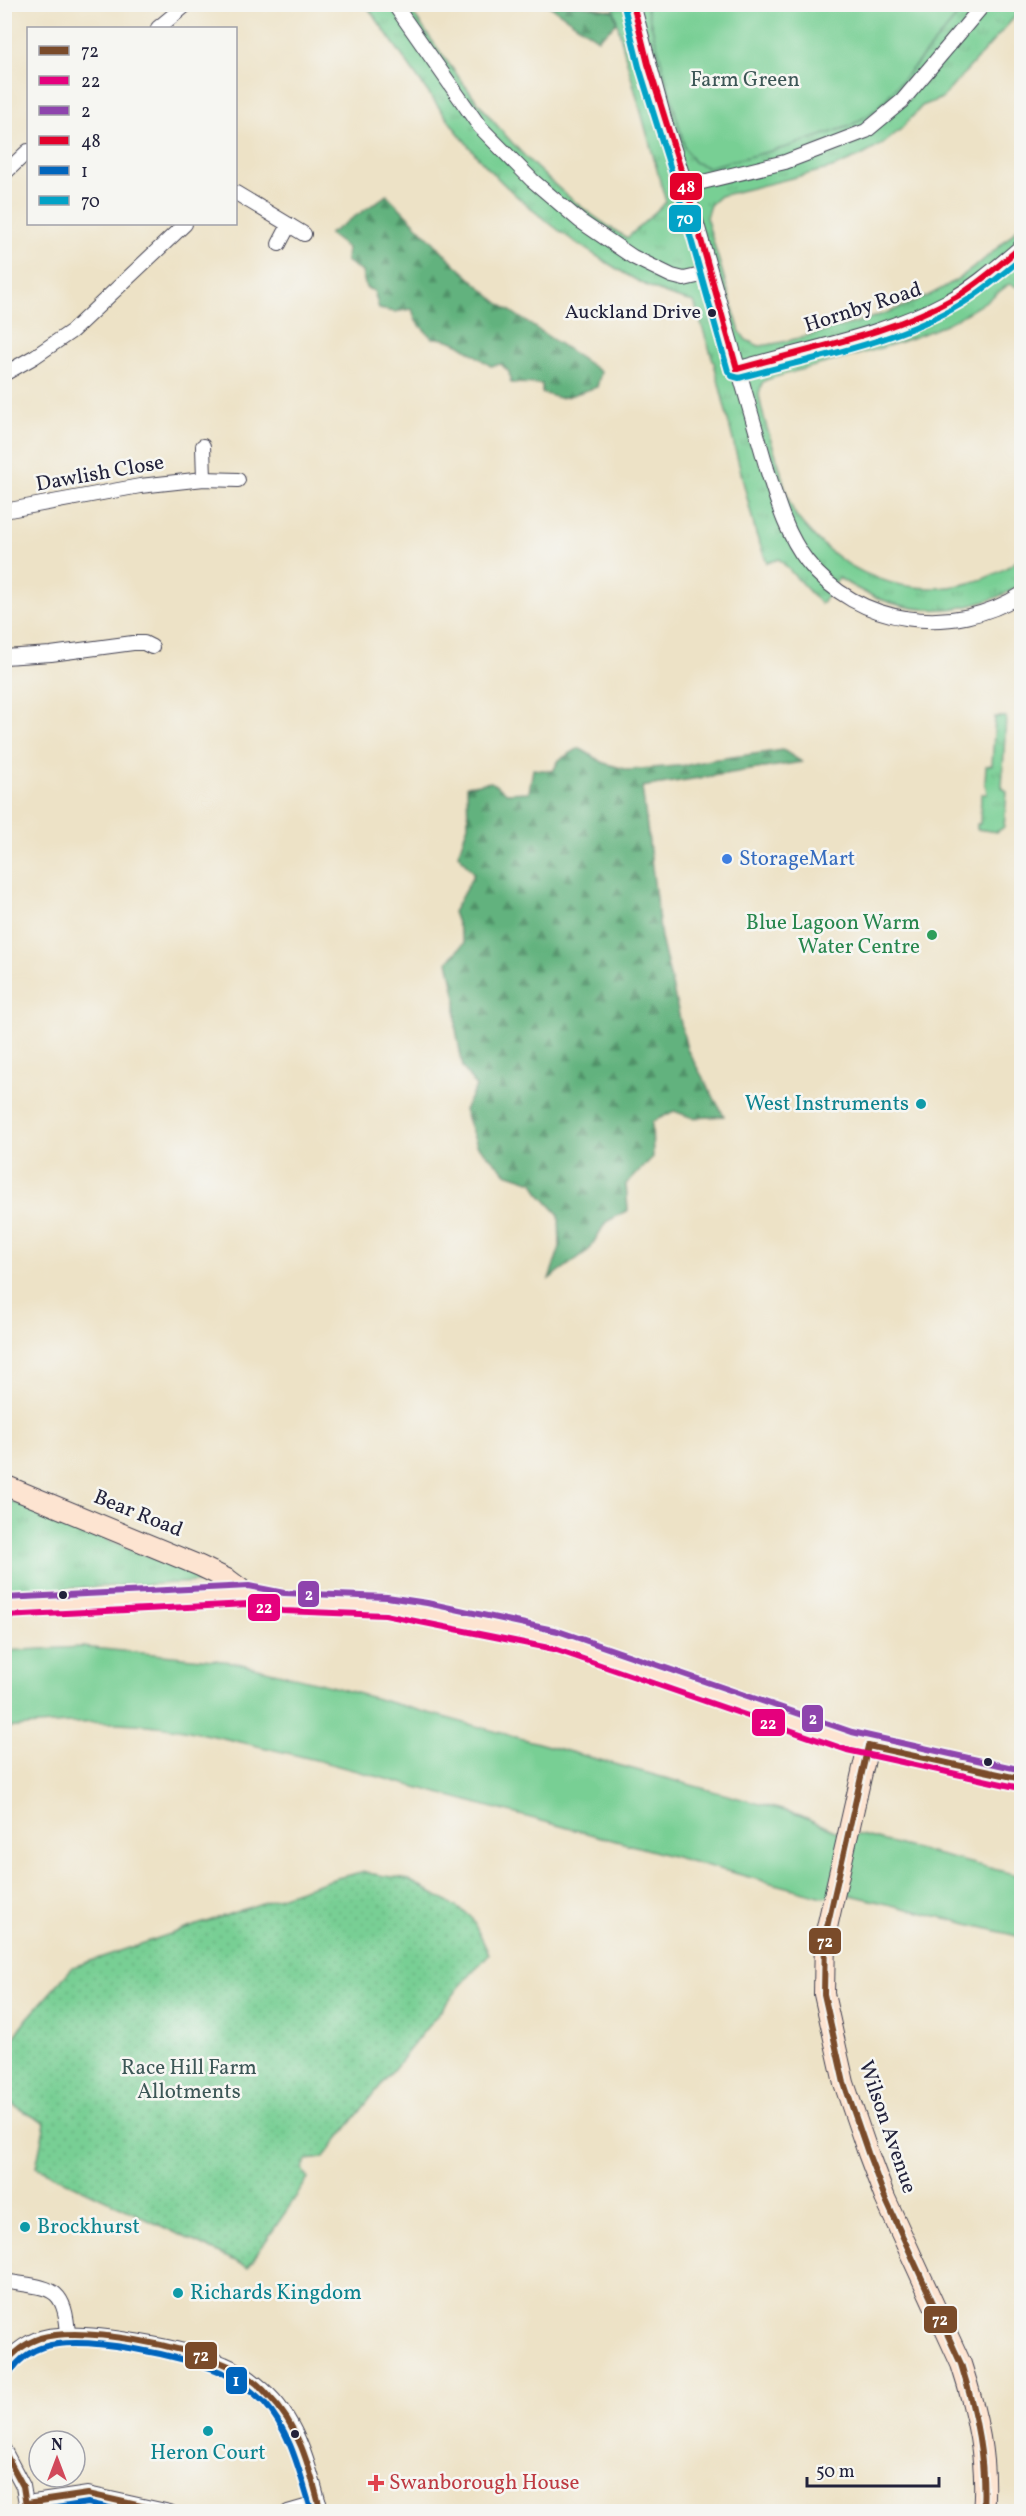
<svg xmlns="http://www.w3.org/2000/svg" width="1026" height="2516" font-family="Vollkorn,serif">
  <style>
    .grass { fill: url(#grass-tufts); stroke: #4d7868; stroke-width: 1.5 }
    .forest { fill: url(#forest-firs); stroke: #426a5c; stroke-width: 1.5 }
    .park { fill: #78cf94; stroke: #4d7868; stroke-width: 1.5 }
    .garden { fill: url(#garden-dots); stroke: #4d7868; stroke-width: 1.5 }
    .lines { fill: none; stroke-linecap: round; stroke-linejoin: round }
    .street-casing { stroke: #403f50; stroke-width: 16 }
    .secondary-casing { stroke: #403f50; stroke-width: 22 }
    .street { stroke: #fff; stroke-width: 14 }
    .secondary { stroke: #fde4d1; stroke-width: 20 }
    .bus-1-casing { stroke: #f6f6f2; stroke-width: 10 }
    .bus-2-casing { stroke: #f6f6f2; stroke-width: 10 }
    .bus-3-casing { stroke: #f6f6f2; stroke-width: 10 }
    .bus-4-casing { stroke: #f6f6f2; stroke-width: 10 }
    .bus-5-casing { stroke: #f6f6f2; stroke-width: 10 }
    .bus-6-casing { stroke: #f6f6f2; stroke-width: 10 }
    .bus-1 { stroke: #7a4b2a; stroke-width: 6 }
    .bus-2 { stroke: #e5007d; stroke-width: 6 }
    .bus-3 { stroke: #8e44ad; stroke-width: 6 }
    .bus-4 { stroke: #e4002b; stroke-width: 6 }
    .bus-5 { stroke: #0065bd; stroke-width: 6 }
    .bus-6 { stroke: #02a2c7; stroke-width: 6 }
    .bus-dot { fill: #22223b; stroke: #f6f6f2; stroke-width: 2 }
    .shop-dot { fill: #3f7fe0; stroke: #f6f6f2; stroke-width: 2 }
    .leisure-dot { fill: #2e9e5b; stroke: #f6f6f2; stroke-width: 2 }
    .culture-dot { fill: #0f9aa8; stroke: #f6f6f2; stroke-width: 2 }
    .health-dot { fill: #e0444e; stroke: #f6f6f2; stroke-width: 2 }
    .labels { text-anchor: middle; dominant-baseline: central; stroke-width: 5; stroke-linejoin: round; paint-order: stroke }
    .bus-label { font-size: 20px; fill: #22223b; stroke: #f6f6f2; text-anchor: end }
    .park-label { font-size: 21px; fill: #3c5656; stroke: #f6f6f2 }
    .street-label { font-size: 21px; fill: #22223b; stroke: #f6f6f2 }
    .shop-label { font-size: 21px; fill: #366cbe; stroke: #f6f6f2; text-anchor: start }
    .leisure-label { font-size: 21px; fill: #27864d; stroke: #f6f6f2; text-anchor: end }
    .culture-label { font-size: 21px; fill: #0d838f; stroke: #f6f6f2; text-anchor: start }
    .health-label { font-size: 21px; fill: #be3a42; stroke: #f6f6f2; text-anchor: start }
    .line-badge { stroke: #f6f6f2; stroke-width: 2 }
    .badge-label { font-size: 16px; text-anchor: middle; font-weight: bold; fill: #fff }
  </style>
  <defs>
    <pattern id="grass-tufts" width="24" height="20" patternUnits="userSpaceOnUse" patternTransform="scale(1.5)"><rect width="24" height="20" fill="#78cf94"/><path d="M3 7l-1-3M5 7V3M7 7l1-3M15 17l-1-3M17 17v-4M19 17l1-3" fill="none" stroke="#68b180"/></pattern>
    <pattern id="forest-firs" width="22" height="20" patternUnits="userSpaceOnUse" patternTransform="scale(1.5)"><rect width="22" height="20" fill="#62b27e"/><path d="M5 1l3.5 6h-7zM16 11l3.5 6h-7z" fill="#509068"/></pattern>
    <pattern id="garden-dots" width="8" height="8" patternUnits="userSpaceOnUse" patternTransform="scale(1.5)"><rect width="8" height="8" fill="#78cf94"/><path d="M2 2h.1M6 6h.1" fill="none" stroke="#68b180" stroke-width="1.8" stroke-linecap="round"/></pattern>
  </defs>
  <rect width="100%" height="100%" fill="#f6f6f2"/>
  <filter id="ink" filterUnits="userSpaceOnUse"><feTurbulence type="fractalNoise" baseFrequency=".0167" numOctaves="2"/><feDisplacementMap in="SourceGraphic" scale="12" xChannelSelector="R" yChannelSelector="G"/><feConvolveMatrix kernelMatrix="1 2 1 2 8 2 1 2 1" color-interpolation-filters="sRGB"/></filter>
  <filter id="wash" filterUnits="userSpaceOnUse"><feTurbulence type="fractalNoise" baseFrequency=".008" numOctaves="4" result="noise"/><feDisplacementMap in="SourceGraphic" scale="24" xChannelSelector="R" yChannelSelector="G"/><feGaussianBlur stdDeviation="1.35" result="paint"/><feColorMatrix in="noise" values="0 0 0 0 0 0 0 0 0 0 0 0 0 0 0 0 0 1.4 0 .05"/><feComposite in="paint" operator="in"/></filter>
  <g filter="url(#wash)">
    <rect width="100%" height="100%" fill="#ede2c6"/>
    <g class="grass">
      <path d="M366,5H407C470,95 530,181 627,238L666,202L624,51L613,5H646L685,148L694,162L708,167L787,147L850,126L885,100L967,5H1021V10L942,98L922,106L901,129L883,144L861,156L832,168L720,196L710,205L706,217L740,332L746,340L759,346C781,344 804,336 826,331C910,309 960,289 1021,225V288L1009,284C934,346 854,352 766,380L762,383L759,394C762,418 772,442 779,465C783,479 786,495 792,508C797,520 809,531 818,540C872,595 959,605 1021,558V583C1010,593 994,599 980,603C930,618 882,606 839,578L821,604L779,559L767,563L756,534L714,363L694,302C660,295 632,279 603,260C557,232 513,197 477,156C436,108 403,55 366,5Z"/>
      <polygon points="995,717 1006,717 1002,787 1007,792 1004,827 997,832 977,829 977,824 980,824 981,794 987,794 985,782 986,766 992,765"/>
      <polygon points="4,1498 193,1574 199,1582 74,1588 5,1595"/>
    </g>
    <g class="forest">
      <polygon points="548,5 581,5 614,11 617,23 598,39"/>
      <path d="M387,195L457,266L497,302L601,372L597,387L566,397L559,398L542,393V384L511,383L509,372L501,364L491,366C469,353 460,338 432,338L416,321L412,309L395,312L379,309L374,291L366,288L362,272L346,261L347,248L329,234Z"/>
      <polygon points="579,748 604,763 628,770 688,765 710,760 783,750 802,762 642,787 661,938 687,1049 724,1116 693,1118 674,1111 652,1122 653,1157 626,1184 628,1210 606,1222 589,1250 549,1279 560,1247 559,1215 538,1192 533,1182 506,1173 477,1145 464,1110 476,1087 463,1068 456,1029 456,998 448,961 464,943 453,912 474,874 458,854 468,825 467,786 491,782 507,793 529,792 533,769 553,771 559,760"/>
    </g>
    <g class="park">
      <polygon points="646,5 646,4 967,5 885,100 870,114 850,126 787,147 708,167 694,162 685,148"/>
      <path d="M82,1647L233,1662L323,1684L800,1815L837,1832L861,1835L1021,1876V1937L843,1893L823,1897L316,1760C270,1749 224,1737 178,1729C121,1719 62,1722 5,1728L4,1651Z"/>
    </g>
    <polygon class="garden" points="361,1872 409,1880 470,1915 489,1954 456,1991 323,2158 307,2160 302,2169 308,2179 248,2267 36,2167 45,2123 5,2101 5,2051 26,2020 73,1967 333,1879"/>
  </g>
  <g filter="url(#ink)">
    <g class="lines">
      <g class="street-casing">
        <g id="street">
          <polyline points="394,4 480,127 532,180 580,221 633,257 672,276 684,279 710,273"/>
          <path d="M633,4L665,122L686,186L767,469C777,501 786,534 807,561C857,626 954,638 1022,594"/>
          <polyline points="158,28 187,4"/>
          <polyline points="4,174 28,151"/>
          <polyline points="686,186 785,162 866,131 902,101 984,4"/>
          <polyline points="236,193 304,234"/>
          <polyline points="279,244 289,225"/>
          <path d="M737,369C808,348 883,336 948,301C975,287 999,265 1022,246"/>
          <polyline points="4,374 34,357 72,331 185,224"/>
          <polyline points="203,446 204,479"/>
          <polyline points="4,511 140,486 204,479 238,480"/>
          <polyline points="4,657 51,654 133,643 144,643 152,647"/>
          <path d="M4,2281C49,2289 65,2283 68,2335"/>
          <path d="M4,2366C14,2350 31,2339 49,2336C88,2329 188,2348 224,2364C241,2371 257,2383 269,2395C299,2424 311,2473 321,2512"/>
          <polyline points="4,2450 23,2486 27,2509"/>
          <polyline points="27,2503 88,2494 170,2512"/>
          <polyline points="288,2512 319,2503"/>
        </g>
      </g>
      <g class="secondary-casing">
        <g id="secondary">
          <polyline points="4,1485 200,1566 229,1580 249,1595"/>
          <polyline points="4,1607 79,1605 249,1595 283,1602 386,1606 425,1612 556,1640 850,1741 1022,1779"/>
          <path d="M868,1746L825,1936L824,1994L844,2083L868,2153L885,2198L961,2364C977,2413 988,2460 983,2512"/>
        </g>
      </g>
      <use href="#street" class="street"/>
      <use href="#secondary" class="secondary"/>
      <g class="bus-1-casing">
        <g id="bus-1">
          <path d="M868,1746L825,1936L824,1994L844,2083L868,2153L885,2198L961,2364C976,2413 986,2460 983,2512"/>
          <polyline points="868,1746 1022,1779"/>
          <path d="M4,2365C13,2353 25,2343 40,2338C84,2325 188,2347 229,2366C244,2373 258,2383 269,2396C300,2427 310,2470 321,2512"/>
          <polyline points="4,2451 23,2486 27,2512"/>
          <polyline points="27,2503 88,2494 168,2512"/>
        </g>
      </g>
      <g class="bus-2-casing">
        <polyline id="bus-2" points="4,1616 248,1604 283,1611 385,1615 554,1649 847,1750 1020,1788"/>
      </g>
      <g class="bus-3-casing">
        <polyline id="bus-3" points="4,1598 249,1586 284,1593 387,1597 427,1603 558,1631 852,1732 1022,1770"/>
      </g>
      <g class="bus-4-casing">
        <g id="bus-4">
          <polyline points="633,4 648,64 686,186 737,369"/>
          <path d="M737,369C810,348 889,335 956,297C980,283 1000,264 1022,246"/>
        </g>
      </g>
      <g class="bus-5-casing">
        <g id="bus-5">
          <path d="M11,2371C19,2360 30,2351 43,2347C84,2334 184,2356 223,2373C238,2380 252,2391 264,2402C290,2431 299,2470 310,2506"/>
          <polyline points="31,2512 88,2503 126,2512"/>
        </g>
      </g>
      <g class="bus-6-casing">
        <path id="bus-6" d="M624,6L639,67L677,189L728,371L732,376L739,378C814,357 895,344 963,303C984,290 1003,274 1022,258"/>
      </g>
      <use href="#bus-1" class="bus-1"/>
      <use href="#bus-2" class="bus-2"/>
      <use href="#bus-3" class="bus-3"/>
      <use href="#bus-4" class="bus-4"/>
      <use href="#bus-5" class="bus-5"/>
      <use href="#bus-6" class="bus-6"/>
    </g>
  </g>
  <g class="bus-dot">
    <circle cx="712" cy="313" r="5"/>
    <circle cx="63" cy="1595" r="5"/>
    <circle cx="988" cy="1762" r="5"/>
    <circle cx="295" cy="2434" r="5"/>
  </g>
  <circle class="shop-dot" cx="727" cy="859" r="6"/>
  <circle class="leisure-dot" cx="932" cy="935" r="6"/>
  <g class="culture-dot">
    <circle cx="921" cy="1104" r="6"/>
    <circle cx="25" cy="2227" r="6"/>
    <circle cx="178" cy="2293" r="6"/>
    <circle cx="208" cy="2431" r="6"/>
  </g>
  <path class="health-dot" d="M373 2474h6v6h6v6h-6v6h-6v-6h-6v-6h6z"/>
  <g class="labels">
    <g class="bus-label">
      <text x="701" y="313">Auckland Drive</text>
    </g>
    <g class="park-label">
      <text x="745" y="80">Farm Green</text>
      <text x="189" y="2068">Race Hill Farm<tspan x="189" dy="24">Allotments</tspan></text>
    </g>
    <g class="street-label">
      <text transform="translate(863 308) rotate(-18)">Hornby Road</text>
      <text transform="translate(100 474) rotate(-10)">Dawlish Close</text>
      <text transform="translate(138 1514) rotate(22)">Bear Road</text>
      <text transform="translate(887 2127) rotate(71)">Wilson Avenue</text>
    </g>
    <g class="shop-label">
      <text x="739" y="859">StorageMart</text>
    </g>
    <g class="leisure-label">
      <text x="920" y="923">Blue Lagoon Warm<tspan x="920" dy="24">Water Centre</tspan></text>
    </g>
    <g class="culture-label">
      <text x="909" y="1104" text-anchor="end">West Instruments</text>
      <text x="37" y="2227">Brockhurst</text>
      <text x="190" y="2293">Richards Kingdom</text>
      <text x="208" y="2453" text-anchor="middle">Heron Court</text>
    </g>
    <g class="health-label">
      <text x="389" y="2483">Swanborough House</text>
    </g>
  </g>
  <g class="line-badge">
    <rect x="669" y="172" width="34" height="29" rx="6" fill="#e4002b"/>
    <rect x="668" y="204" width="34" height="29" rx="6" fill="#02a2c7"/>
    <rect x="297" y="1580" width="23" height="28" rx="6" fill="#8e44ad"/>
    <rect x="247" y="1593" width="34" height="29" rx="6" fill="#e5007d"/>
    <rect x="801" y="1704" width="23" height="29" rx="6" fill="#8e44ad"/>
    <rect x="751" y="1708" width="35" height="29" rx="6" fill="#e5007d"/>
    <rect x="808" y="1927" width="34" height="28" rx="6" fill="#7a4b2a"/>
    <rect x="923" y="2305" width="35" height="29" rx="6" fill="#7a4b2a"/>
    <rect x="184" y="2341" width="34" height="29" rx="6" fill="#7a4b2a"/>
    <rect x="225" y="2366" width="23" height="29" rx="6" fill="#0065bd"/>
  </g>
  <g class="badge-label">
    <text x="686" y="192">48</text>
    <text x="685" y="224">70</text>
    <text x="309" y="1600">2</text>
    <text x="264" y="1613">22</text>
    <text x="813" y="1724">2</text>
    <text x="768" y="1729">22</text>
    <text x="825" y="1947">72</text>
    <text x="940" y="2325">72</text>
    <text x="201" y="2361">72</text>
    <text x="236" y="2386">1</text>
  </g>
  <rect width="1026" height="2516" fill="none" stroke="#f6f6f2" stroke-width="24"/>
  <rect x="27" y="27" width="210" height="198" fill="#f6f6f2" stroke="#a1a1a9" stroke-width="1.5"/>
  <rect x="39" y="46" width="30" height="9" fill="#7a4b2a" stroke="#a1a1a9" stroke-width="1.5"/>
  <text x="81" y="57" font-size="18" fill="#22223b">72</text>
  <rect x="39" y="76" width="30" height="9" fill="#e5007d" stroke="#a1a1a9" stroke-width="1.5"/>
  <text x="81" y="87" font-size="18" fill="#22223b">22</text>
  <rect x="39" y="106" width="30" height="9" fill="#8e44ad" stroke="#a1a1a9" stroke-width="1.5"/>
  <text x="81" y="117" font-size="18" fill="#22223b">2</text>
  <rect x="39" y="136" width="30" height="9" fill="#e4002b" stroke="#a1a1a9" stroke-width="1.5"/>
  <text x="81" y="147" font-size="18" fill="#22223b">48</text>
  <rect x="39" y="166" width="30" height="9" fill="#0065bd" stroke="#a1a1a9" stroke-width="1.5"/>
  <text x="81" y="177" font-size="18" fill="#22223b">1</text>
  <rect x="39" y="196" width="30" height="9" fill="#02a2c7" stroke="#a1a1a9" stroke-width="1.5"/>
  <text x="81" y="207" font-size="18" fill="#22223b">70</text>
  <g transform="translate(57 2459)"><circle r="28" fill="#f6f6f2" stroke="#a1a1a9" stroke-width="1.5"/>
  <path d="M0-4.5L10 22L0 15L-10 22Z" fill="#d1495b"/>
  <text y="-9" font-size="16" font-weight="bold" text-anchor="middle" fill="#22223b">N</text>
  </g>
  <path d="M807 2477v9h132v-9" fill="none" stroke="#22223b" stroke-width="3"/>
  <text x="816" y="2477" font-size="18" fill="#22223b" stroke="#f6f6f2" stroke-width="4.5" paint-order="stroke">50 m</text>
</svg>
